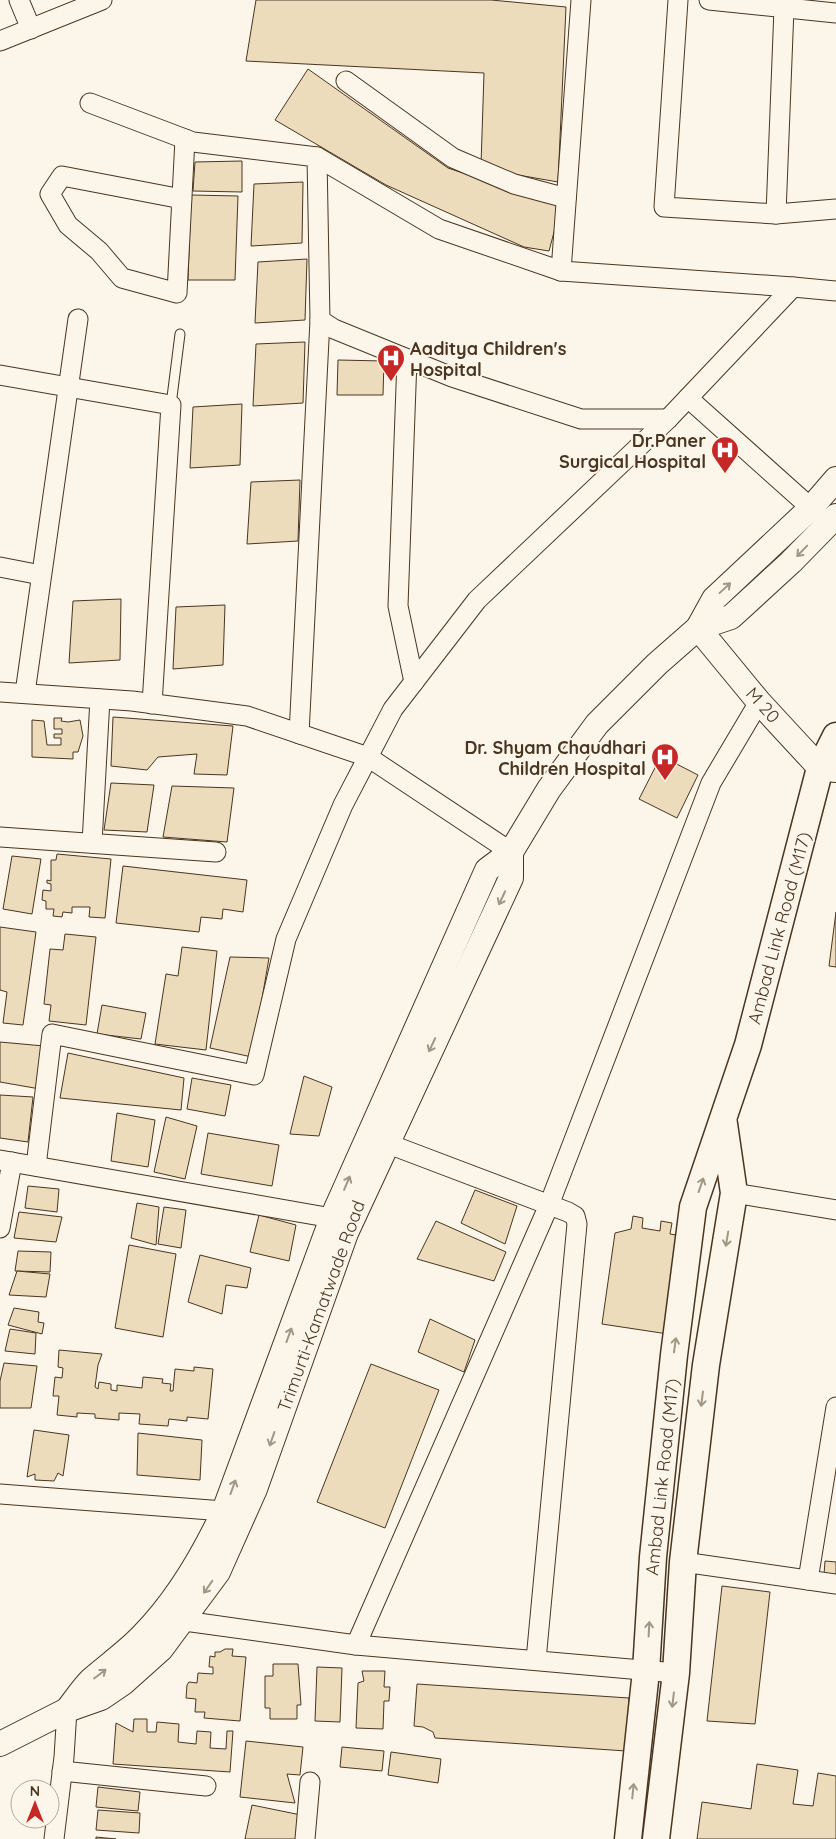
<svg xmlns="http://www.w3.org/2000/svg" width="836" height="1839" font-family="Quicksand,sans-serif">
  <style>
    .building { fill: #ecdcbc; stroke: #4a3520 }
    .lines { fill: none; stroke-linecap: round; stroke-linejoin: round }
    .service-casing { stroke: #4a3520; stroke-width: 11 }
    .minor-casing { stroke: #4a3520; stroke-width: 21 }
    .tertiary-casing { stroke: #4a3520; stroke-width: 26 }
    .secondary-casing { stroke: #4a3520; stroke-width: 29 }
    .service { stroke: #fbf6e9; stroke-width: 9 }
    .minor { stroke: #fbf6e9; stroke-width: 19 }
    .tertiary { stroke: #fbf6e9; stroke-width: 24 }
    .secondary { stroke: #fbf6e9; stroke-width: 26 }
    .oneway { stroke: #a29684 }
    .labels { text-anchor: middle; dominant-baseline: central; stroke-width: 4; stroke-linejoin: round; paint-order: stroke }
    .poi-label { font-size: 18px; font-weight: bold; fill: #4a3520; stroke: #fbf6e9; text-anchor: end }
    .street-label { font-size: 18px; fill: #4a3520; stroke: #fbf6e9 }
  </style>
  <rect width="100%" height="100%" fill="#fbf6e9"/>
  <g class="building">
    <polygon points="256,0 491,0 566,7 558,182 518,175 517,180 481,165 484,73 246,61"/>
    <polygon points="308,69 448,168 561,206 549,251 524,247 386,185 275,120"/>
    <polygon points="242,161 242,192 193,191 195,162"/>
    <polygon points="303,182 302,243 251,246 254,184"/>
    <polygon points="191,195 238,196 235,280 188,280"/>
    <polygon points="307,259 305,320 255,323 258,262"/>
    <polygon points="305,342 303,403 253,406 256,344"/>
    <polygon points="338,360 384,361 383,395 337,395"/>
    <polygon points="242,404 240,465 190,468 193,407"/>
    <polygon points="300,480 298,541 247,544 251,482"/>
    <polygon points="121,599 120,660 69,663 73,601"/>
    <polygon points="225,605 223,665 173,669 176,607"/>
    <polygon points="113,717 233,726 227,775 194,774 197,754 158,757 147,770 111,766"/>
    <polygon points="54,718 62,718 61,721 68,722 80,720 83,736 78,752 73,752 73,759 32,757 32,720 44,721 47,745 61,745 61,738 54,738 54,734 62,734 62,729 54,729"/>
    <polygon points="661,756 698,775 677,818 639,799"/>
    <polygon points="111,783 154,785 147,832 104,830"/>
    <polygon points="172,786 234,788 227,842 163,837"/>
    <polygon points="57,854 111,859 105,918 89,917 90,907 72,907 72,913 63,912 62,917 53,916 54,909 46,909 46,901 42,900 43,890 51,891 51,884 47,883 47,880 51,881 51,860 56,860"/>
    <polygon points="12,856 41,859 32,914 3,909"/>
    <polygon points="123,866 247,880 243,912 223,909 222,919 201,917 199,932 116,923"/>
    <polygon points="836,912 836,967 829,966"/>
    <polygon points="0,927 36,932 23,1025 3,1023 7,992 0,990"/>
    <polygon points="65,934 96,937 86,1025 49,1021 51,1005 44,1004 50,949 63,950"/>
    <polygon points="182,947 217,951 206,1050 155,1044 166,974 178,976"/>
    <polygon points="230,957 269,958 252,1057 210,1048"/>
    <polygon points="102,1005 146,1013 141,1039 97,1034"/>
    <polygon points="0,1042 44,1046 40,1089 0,1082"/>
    <polygon points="68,1053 184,1078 181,1110 60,1098"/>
    <polygon points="304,1076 332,1087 319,1136 290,1134"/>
    <polygon points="192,1078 231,1085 225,1116 187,1109"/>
    <polygon points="0,1095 33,1097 28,1142 0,1138"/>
    <polygon points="117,1113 155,1120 148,1167 111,1161"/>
    <polygon points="166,1117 197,1126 185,1179 154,1172"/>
    <polygon points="208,1133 279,1145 272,1186 201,1174"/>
    <polygon points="28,1186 59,1189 57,1212 25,1208"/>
    <polygon points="475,1190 517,1206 505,1244 461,1223"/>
    <polygon points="137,1203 159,1207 156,1245 131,1238"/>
    <polygon points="164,1207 186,1210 181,1248 158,1244"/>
    <polygon points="19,1212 62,1217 56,1242 14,1238"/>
    <polygon points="259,1215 296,1225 289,1261 250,1252"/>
    <polygon points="633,1216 643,1218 642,1228 660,1231 661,1221 672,1223 670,1234 683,1236 668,1334 602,1324 615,1233 631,1229"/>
    <polygon points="436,1221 506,1252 494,1281 417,1259"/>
    <polygon points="129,1245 176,1254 163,1337 115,1328"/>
    <polygon points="18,1251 51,1252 50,1272 15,1271"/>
    <polygon points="200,1255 251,1268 247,1288 226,1285 222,1314 188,1302"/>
    <polygon points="17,1271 50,1274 46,1297 9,1295"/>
    <polygon points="14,1308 39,1312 38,1322 44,1323 42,1334 8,1325"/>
    <polygon points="430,1319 475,1340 464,1372 418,1352"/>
    <polygon points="10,1329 36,1333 35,1354 5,1351"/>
    <polygon points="59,1350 102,1354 98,1365 95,1387 98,1389 99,1382 111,1384 111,1390 117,1391 117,1385 142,1388 143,1377 163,1379 162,1383 171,1384 170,1391 173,1391 175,1369 194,1371 194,1367 213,1369 208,1419 187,1417 187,1421 169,1419 168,1426 139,1424 140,1414 119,1413 119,1420 95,1418 95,1414 77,1413 77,1417 57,1415 59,1396 53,1396 55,1377 62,1378 63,1368 58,1367"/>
    <polygon points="4,1363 37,1366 31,1408 0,1408 0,1381"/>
    <polygon points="371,1364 439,1390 385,1528 317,1502"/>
    <polygon points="34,1430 69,1435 63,1476 58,1473 54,1481 35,1480 35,1474 27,1477"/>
    <polygon points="138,1433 202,1440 200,1480 137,1475"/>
    <polygon points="825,1561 836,1562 836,1576 824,1575"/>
    <polygon points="722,1586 770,1592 755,1724 707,1721"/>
    <polygon points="225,1649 233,1649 232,1656 246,1657 240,1721 204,1718 205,1712 195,1712 196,1699 186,1698 187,1685 189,1682 197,1683 198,1673 213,1674 213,1667 209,1667 210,1656 215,1657 215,1652 220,1652"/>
    <polygon points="273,1664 298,1664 301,1705 297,1705 297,1719 270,1719 270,1708 265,1708 265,1676 273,1676"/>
    <polygon points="317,1667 342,1668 340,1722 315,1721"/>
    <polygon points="362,1671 385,1671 384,1687 390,1687 389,1701 384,1701 383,1729 356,1728 358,1683 364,1681"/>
    <polygon points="417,1684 629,1698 626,1751 435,1738 433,1732 423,1727 414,1726"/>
    <polygon points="134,1719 147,1719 147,1732 156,1732 157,1722 179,1724 178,1742 196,1744 197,1731 211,1732 210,1748 226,1749 227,1731 233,1731 230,1772 113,1764 116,1723 133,1732"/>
    <polygon points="246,1741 303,1747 300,1775 287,1774 295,1803 240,1797"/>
    <polygon points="342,1747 384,1751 382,1771 340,1767"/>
    <polygon points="391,1752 441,1759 438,1783 388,1775"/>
    <polygon points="757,1764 798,1770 793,1804 813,1806 818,1773 836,1776 836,1839 697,1839 702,1802 751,1809"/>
    <polygon points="98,1787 140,1792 138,1811 96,1807"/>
    <polygon points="252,1805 301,1815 296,1839 245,1839"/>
    <polygon points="98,1810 140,1813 139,1833 96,1830"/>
    <polygon points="96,1837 116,1839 96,1839"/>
  </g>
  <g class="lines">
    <g class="service-casing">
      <polyline id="service" points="171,405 180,334"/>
    </g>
    <g class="minor-casing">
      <g id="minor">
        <polyline points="19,0 31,29"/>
        <polyline points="678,0 664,207 776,214 836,209"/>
        <polyline points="709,0 836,13"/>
        <polyline points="0,41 102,0"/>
        <polyline points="346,81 453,158 514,184 566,198"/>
        <polyline points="90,103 193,142 317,157 320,320 334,329 452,377 581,419 668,419"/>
        <polyline points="317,157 439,229 561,271"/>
        <polyline points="182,199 62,176 50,194 68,225 99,251 122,278 177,293 185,139"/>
        <polyline points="776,214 784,8"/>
        <polyline points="793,287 836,291"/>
        <polyline points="407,359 398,606 414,682"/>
        <polyline points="0,375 171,405 152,704"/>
        <polyline points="688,398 820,516"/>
        <polyline points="0,567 41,575"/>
        <polyline points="0,692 132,701 247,716 368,757 511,852"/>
        <polyline points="25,693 78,319"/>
        <polyline points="299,734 320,320"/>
        <polyline points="0,837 216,852"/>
        <polyline points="92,843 100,699"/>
        <polyline points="386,1143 568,1212 575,1216 577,1224 536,1660"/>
        <polyline points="0,1160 332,1218 343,1223"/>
        <polyline points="36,1166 52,1034 254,1075 286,939 343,805 393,709 477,600 668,419 793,287 561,271 581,0"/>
        <polyline points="734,1193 836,1210"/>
        <polyline points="0,1228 12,1162"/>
        <polyline points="0,1494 224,1511"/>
        <polyline points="683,1562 836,1584"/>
        <polyline points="808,1580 836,1407"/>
        <polyline points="170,1619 356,1645 676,1673"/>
        <polyline points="356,1645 549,1205 711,783 759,702"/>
        <polyline points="62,1771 206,1786"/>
        <polyline points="54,1839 64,1757 67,1710"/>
        <polyline points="305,1839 310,1782"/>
      </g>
    </g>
    <g class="tertiary-casing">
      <g id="tertiary">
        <polyline points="698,628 759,702 820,768 836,770"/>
        <polyline points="698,628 731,617 791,562 836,516"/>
        <path d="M67,1710C75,1700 82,1689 91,1680C108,1665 127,1652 143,1635C178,1599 203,1556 224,1511L332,1218L487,870L511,852L549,789L597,724L657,664L698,628L714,599L811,508L836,479"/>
        <polyline points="0,1744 67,1710 101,1698 123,1683 161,1649 218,1572 255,1489 346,1233 511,878 511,852"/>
      </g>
    </g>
    <g class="secondary-casing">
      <g id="secondary">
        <polyline points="628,1839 646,1671 653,1557 674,1355 693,1207 748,1045 820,768 836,736"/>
        <polyline points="656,1839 676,1673 683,1562 706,1365 734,1193 724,1124"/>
      </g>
    </g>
    <use href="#service" class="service"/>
    <use href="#minor" class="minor"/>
    <use href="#tertiary" class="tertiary"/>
    <use href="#secondary" class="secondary"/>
  </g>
  <defs><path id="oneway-shaft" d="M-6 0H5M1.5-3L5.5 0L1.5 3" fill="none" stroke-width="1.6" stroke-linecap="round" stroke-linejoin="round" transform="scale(1.25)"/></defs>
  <g class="oneway">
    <use href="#oneway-shaft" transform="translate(802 551) rotate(134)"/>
    <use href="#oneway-shaft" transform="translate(725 588) rotate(-43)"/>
    <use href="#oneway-shaft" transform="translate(502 898) rotate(115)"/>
    <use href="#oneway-shaft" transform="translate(432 1045) rotate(115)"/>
    <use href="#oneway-shaft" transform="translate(347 1183) rotate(-67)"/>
    <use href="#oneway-shaft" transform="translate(701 1185) rotate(-71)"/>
    <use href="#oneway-shaft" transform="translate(727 1239) rotate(99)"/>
    <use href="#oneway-shaft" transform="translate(289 1335) rotate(-70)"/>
    <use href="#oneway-shaft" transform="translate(675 1345) rotate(-82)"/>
    <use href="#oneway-shaft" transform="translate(702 1399) rotate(97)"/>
    <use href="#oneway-shaft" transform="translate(272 1439) rotate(109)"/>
    <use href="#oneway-shaft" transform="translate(233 1487) rotate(-70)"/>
    <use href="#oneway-shaft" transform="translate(208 1587) rotate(125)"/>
    <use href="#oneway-shaft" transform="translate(649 1629) rotate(-87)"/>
    <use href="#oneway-shaft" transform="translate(100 1674) rotate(-37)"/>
    <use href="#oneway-shaft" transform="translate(673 1700) rotate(97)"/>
    <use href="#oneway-shaft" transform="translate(633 1791) rotate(-84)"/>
  </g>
  <defs>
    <g id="hospital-pin" transform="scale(1.4375)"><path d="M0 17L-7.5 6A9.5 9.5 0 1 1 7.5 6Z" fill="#c62828" stroke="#fbf6e9"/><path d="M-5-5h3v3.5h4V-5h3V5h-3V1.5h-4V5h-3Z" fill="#fff"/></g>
  </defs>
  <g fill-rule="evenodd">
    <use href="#hospital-pin" x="391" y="358"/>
    <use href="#hospital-pin" x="725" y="450"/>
    <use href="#hospital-pin" x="665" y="757"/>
  </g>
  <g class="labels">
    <g class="poi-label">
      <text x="410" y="348" text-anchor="start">Aaditya Children's<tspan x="410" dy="21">Hospital</tspan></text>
      <text x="706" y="440">Dr.Paner<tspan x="706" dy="21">Surgical Hospital</tspan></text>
      <text x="646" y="747">Dr. Shyam Chaudhari<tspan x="646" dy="21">Children Hospital</tspan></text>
    </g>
    <g class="street-label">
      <text transform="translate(763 705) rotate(48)">M 20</text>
      <text transform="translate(779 928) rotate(-75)">Ambad Link Road (M17)</text>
      <text transform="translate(321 1306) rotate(-70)">Trimurti-Kamatwade Road</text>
      <text transform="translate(662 1477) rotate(-84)">Ambad Link Road (M17)</text>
    </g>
  </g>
  <g transform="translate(35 1804)"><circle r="24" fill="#fbf6e9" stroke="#b4a999"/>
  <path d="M0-4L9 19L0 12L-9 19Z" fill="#c62828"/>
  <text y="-8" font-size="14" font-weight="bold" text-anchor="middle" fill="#4a3520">N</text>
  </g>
</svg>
